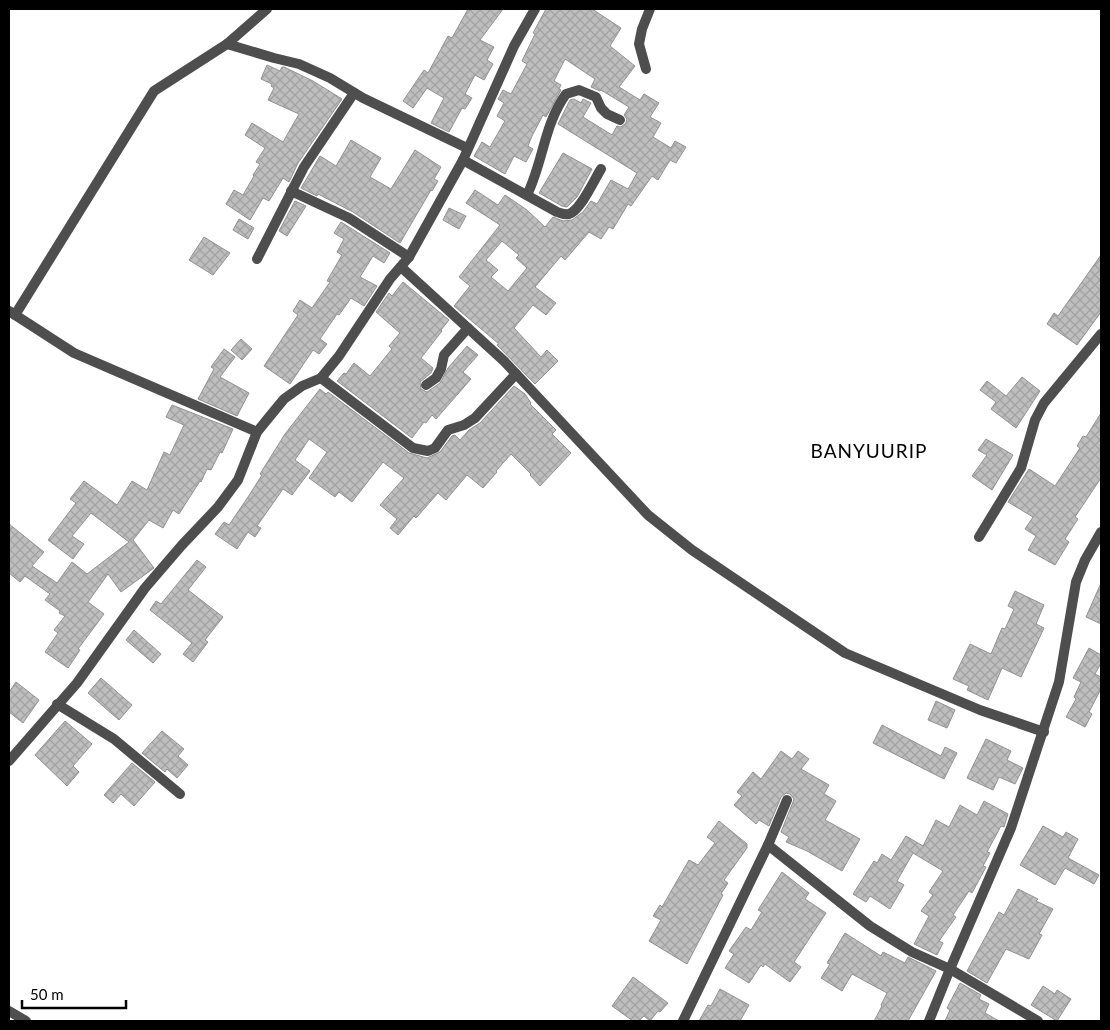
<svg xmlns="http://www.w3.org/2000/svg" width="1110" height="1030" font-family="Lato,sans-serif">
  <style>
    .building { fill: url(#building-cross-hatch); stroke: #929292; fill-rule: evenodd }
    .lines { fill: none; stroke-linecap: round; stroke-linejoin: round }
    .minor { stroke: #4e4e4e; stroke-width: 10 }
    .labels { text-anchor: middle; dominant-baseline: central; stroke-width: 4; stroke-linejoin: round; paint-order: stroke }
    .quarter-label { font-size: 19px; letter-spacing: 1px; fill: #000; stroke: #fff }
  </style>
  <defs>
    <pattern id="building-cross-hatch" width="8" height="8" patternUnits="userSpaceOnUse" patternTransform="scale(1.25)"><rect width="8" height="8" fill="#bebebe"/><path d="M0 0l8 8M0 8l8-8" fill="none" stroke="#a2a2a2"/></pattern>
  </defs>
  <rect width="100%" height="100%" fill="#fff"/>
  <g class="building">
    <polygon points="468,9 503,9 480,40 494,47 487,60 493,64 484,80 475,75 465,94 472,98 465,109 462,108 449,132 431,123 444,98 427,88 413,108 403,101 424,70 428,73 448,36 452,38"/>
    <path d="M546,9H592L621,28L610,46L635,66L619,87L640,100L644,94L659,103L650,117L661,123L653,137L671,148L675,141L686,147L676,163L670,160L658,180L652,176L631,206L628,204L613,229L609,227L601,239L589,232L565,260L561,256L535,287L556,303L546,315L533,305L514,328L541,357L547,350L558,361L535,384L497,345L499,344L454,306L470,286L459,277L500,225L466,203L475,190L498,205L505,195L527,210L545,227L553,217L563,221L572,220L583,212L591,201L597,204L611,180L628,189L637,173L558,124L570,100L574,99L581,103L583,99L591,103L583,117L612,135L617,126L621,127L626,123L627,119L624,115L629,107L601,90L600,91L591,87L595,79L565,59L554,81L561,85L559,89L561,90L546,117L543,115L532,136L528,146L533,149L526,162L514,156L505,174L474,156L482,142L490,147L505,121L497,116L504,103L498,99L503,90L511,94L527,64L522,61L535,34L533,33ZM502,241L519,255L516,258L527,268L508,291L491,277L498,270L486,260Z"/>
    <polygon points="267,65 280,71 282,67 284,67 313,81 342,99 298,163 289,182 283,178 269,201 263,198 250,220 226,204 234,190 243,195 254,176 253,175 260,164 256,162 265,148 245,135 252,123 283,142 299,114 268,100 274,88 271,86 272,84 261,79"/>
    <polygon points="351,140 381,158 370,177 391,189 415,150 441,167 434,179 438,181 432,191 431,190 400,243 353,212 318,194 317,196 301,188 320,156 336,166"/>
    <polygon points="563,153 592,169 577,197 567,207 562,206 539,193"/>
    <polygon points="295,201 306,206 287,236 279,231"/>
    <polygon points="449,208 466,216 459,229 443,220"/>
    <polygon points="239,219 254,228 248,239 233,230"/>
    <polygon points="341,222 390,253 384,263 373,256 360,277 377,286 364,306 351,298 339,315 337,314 320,339 327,344 319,354 313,350 290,384 264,366 298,315 293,311 300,300 312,308 330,282 327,281 342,255 337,252 344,239 334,233"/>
    <polygon points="204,237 230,253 213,275 189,260"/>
    <polygon points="1101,255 1101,312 1077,345 1047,324 1054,313 1058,316"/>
    <polygon points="403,282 449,320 441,330 442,331 421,358 433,368 431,373 420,382 421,389 427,392 440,383 448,368 467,346 478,355 463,372 471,379 436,419 432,415 426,423 424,422 412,438 337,381 344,373 346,374 354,363 370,376 392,349 389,346 400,333 376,312 389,293 392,296"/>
    <polygon points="241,339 252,349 242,360 231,350"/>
    <polygon points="224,349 235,357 220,377 249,393 237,416 198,399 214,369 211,367"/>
    <polygon points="1022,377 1040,391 1016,428 991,409 996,402 980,390 987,381 1006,396"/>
    <polygon points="514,386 525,394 531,403 530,404 556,430 552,434 571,453 540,486 530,475 531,474 511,454 496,471 497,472 483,488 467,475 446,500 438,493 416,518 414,516 398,535 390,528 397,519 380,505 404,478 383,462 352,502 339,492 335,497 309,478 327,452 309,439 295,460 310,471 292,495 283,489 257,526 261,528 255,537 248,532 237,549 215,534 224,522 229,525 248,497 262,475 260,474 285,434 320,389 326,394 328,392 409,453 427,458 440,452 452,436 455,435 460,440 469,430 480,423"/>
    <polygon points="172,405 233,429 222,453 220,452 211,470 207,469 201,482 200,481 179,514 173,510 163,528 149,520 133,540 154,568 121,592 108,574 88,602 104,614 78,649 80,650 68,668 45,652 58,633 54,630 65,616 59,613 60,611 45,600 50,594 25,576 20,582 9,573 9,524 44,552 32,566 57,583 72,562 87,574 129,542 91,513 72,536 84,544 73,559 48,540 76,503 70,499 84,481 117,505 132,481 147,490 164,452 170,455 184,425 166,417"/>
    <polygon points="1101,413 1101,478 1075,517 1078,519 1065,539 1069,542 1055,565 1028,550 1036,536 1025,529 1033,517 1008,502 1029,469 1055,486 1080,448 1077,446 1083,436 1086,437"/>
    <polygon points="986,439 1013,455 992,490 972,476 987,455 978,450"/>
    <polygon points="197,560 206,567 188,590 223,617 205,640 208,642 193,662 183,654 192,643 150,610 156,601 161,604"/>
    <polygon points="1101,583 1101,624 1086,617"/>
    <polygon points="1015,591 1044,605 1036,624 1044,628 1021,677 1002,668 988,700 967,690 969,686 953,679 970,644 991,654 1002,628 1005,629 1014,609 1008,606"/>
    <polygon points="134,630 161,654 153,663 126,640"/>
    <polygon points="1089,648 1101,655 1101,663 1095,674 1101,677 1101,689 1089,712 1092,714 1085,727 1066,717 1076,699 1074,697 1081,682 1073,678"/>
    <polygon points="101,678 132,705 119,720 88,693"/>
    <polygon points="16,682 39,700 23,723 9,712 9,692"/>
    <polygon points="936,701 955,710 947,728 928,720"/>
    <polygon points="65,721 92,744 73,766 79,772 67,786 35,755"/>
    <polygon points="882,725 941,756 945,747 957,753 944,779 873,743"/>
    <polygon points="162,731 184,749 178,756 188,765 177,778 167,769 165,772 142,753"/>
    <polygon points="986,739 1011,751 1007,760 1023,768 1015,784 999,777 993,790 967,778"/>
    <polygon points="781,751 792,759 798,751 809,759 801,769 829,785 824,794 836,801 825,820 860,839 842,871 807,851 786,842 789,837 781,832 793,802 794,799 790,794 786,793 781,797 769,826 759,820 756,824 734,805 742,796 737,792 753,772 761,779"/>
    <polygon points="132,763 155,782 134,806 121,794 113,803 104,795"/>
    <polygon points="984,801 1008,814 1004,827 1001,826 987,852 990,853 983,866 986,867 972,893 969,891 953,915 956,917 939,941 943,943 937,955 914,944 929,916 921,911 933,895 929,892 943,871 913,853 897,881 904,885 890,909 870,896 866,902 853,894 874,861 877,863 882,854 891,860 906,836 923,846 936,820 949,827 960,805 977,815"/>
    <polygon points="719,821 747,844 747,848 724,880 728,883 721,894 723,895 687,964 649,941 661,920 653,916 660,905 662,907 689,860 698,865 715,843 707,837"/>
    <polygon points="1043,826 1063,837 1066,832 1078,839 1068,858 1099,875 1094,884 1065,868 1055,885 1020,865"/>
    <polygon points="782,872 809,893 805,899 826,913 794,962 801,967 790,982 765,964 763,967 761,965 749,983 725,968 734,954 729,951 746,927 751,930 762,912 758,910"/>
    <polygon points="1018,889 1038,899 1036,901 1053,909 1039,934 1042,935 1029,959 1006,949 987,983 967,971 999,912 1004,915"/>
    <polygon points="845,933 881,956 883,952 905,963 908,957 936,971 908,1021 874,1021 882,1006 881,1005 887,993 852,974 842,991 821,978 830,964 827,963"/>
    <polygon points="633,977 668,1003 660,1012 658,1011 650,1021 644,1016 639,1021 633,1021 612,1006"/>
    <polygon points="960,983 981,995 979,999 989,1004 985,1013 999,1021 945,1021 950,1010 947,1008"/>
    <polygon points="1043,986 1055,994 1057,990 1071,999 1057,1021 1031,1005"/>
    <polygon points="720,989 749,1005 740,1021 699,1021 708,1005 711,1006"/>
  </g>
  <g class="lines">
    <g class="minor">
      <polyline points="227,44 274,58 299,64 330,78 363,98 467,148"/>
      <polyline points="646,69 639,44 642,29 650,9"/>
      <path d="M463,160L557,212C561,213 564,215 569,214C581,210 594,180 601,169"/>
      <polyline points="291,191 349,218 409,257"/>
      <path d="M527,195C543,163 544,124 566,94L579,90L596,97L601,108L607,114L620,120"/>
      <polyline points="257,259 304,167 354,93"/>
      <polyline points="401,267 504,361 648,515 692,550 845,653 980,710 1044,732"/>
      <polyline points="9,311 74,353 257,432"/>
      <polyline points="15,315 154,91 227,44 267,9"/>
      <polyline points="321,378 413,448 428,451 435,448 448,430 464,425 475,418 516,374"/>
      <polyline points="426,385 436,378 441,369 444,355 468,328"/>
      <polyline points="979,537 1021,468 1035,420 1044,403 1101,334"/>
      <polyline points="57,704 114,739 180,794"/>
      <polyline points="9,761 77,683 145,588 182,545 218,507 238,480 257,432 270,416 284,399 302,386 321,378 339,356 390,279 409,257 463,160 514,46 535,9"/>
      <polyline points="768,845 870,926 912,952 950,969 1038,1021"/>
      <polyline points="9,1011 26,1021"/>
      <polyline points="683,1021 768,845 787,800"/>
      <polyline points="929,1021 950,969 1011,828 1059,682 1076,582 1085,560 1101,532"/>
    </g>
  </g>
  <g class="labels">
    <g class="quarter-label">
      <text x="869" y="450">BANYUURIP</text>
    </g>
  </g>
  <rect width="1110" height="1030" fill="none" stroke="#000000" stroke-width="20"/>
  <path d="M22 1000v8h104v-8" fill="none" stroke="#000000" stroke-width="2.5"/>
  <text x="30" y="1000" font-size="15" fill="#000000" stroke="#ffffff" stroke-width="4" paint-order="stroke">50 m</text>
</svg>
